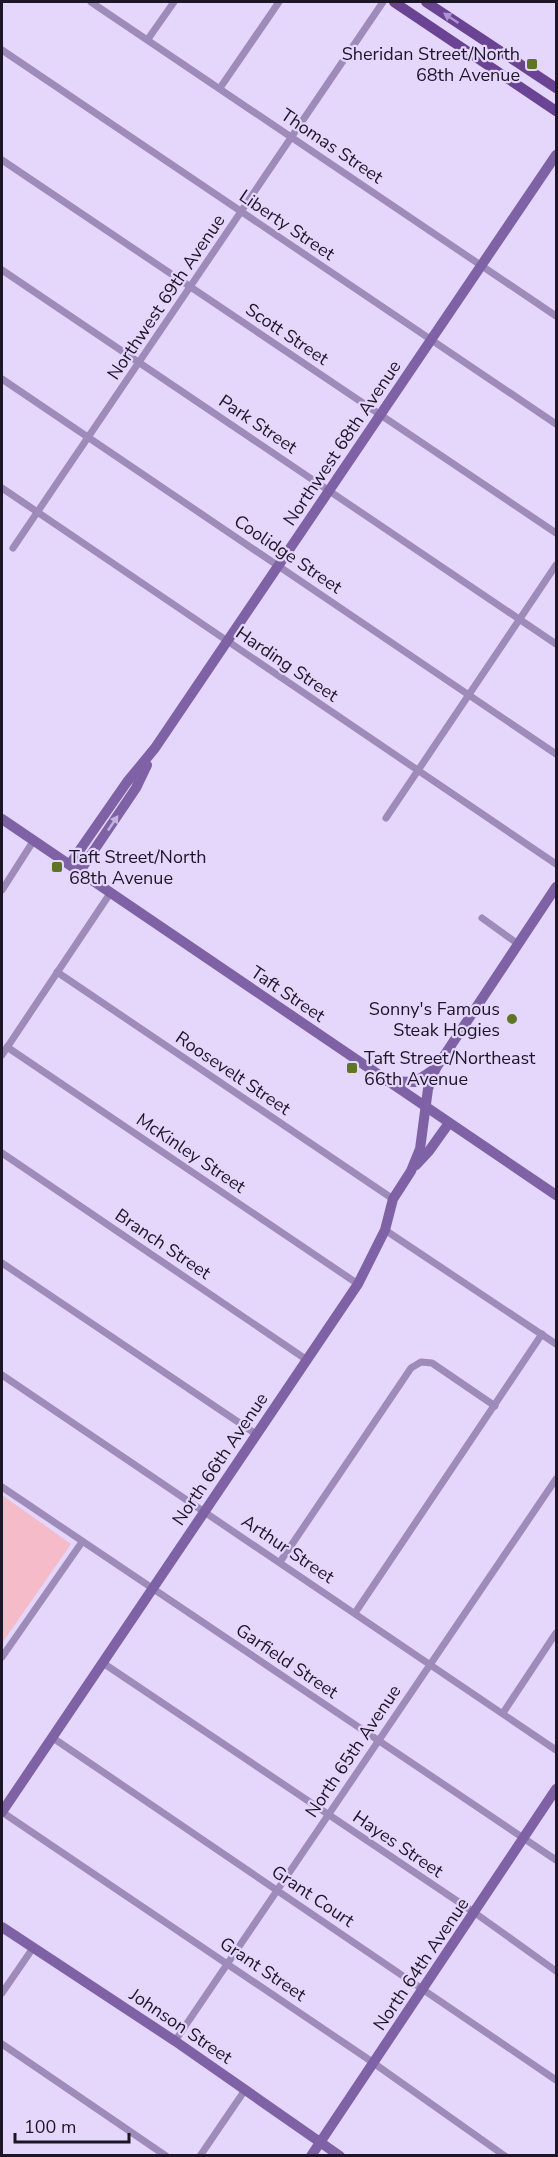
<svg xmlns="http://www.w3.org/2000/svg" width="558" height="2157" font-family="'Nunito Sans',sans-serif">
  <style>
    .green { fill: #f6bbc9 }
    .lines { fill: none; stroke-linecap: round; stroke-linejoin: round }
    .street { stroke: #9e8bb9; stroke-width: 7 }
    .secondary { stroke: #7f62a5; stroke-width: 10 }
    .primary { stroke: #6a4395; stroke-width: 10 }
    .oneway { fill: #ae94ce }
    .oneway2 { fill: #c6b3e2 }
    .poi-dot { fill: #5f7526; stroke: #e5d6fc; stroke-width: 2 }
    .labels { text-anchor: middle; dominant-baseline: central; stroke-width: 4.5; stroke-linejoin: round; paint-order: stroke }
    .poi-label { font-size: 18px; fill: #1d1627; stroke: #e5d6fc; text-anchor: end }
    .street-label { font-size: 18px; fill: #1d1627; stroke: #e5d6fc }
  </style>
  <rect width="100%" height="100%" fill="#e5d6fc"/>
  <polygon class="green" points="2,1495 71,1544 2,1643"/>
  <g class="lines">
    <g class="street">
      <polyline points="91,2 556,316"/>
      <polyline points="148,39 174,2"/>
      <polyline points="2,50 556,424"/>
      <polyline points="220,88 279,2"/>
      <polyline points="2,160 556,533"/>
      <polyline points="2,270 556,644"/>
      <polyline points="2,379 556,754"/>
      <polyline points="2,488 556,864"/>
      <polyline points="13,548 383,2"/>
      <polyline points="386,818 556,565"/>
      <polyline points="2,890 34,840"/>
      <polyline points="482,918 518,944"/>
      <polyline points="57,972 393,1199"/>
      <polyline points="7,1047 358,1284"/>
      <polyline points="2,1055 111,892"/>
      <polyline points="2,1153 307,1360"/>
      <polyline points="385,1230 556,1344"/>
      <polyline points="2,1263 256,1434"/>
      <polyline points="2,1375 556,1750"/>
      <polyline points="2,1487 556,1860"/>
      <polyline points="280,1562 411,1368 421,1362 432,1363 495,1406"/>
      <polyline points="355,1613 542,1334"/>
      <polyline points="2,1657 82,1542"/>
      <polyline points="103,1663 475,1913 556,1971"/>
      <polyline points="503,1713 556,1633"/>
      <polyline points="53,1738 556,2080"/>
      <polyline points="2,1812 365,2057 505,2156"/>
      <polyline points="2,1993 33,1948"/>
      <polyline points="175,2041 556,1479"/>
      <polyline points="2,2044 166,2156"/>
      <polyline points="200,2156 245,2090"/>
    </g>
    <g class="secondary">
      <polyline points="2,819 556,1195"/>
      <polyline points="70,864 127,782 155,748 556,155"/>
      <polyline points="80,871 136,788 147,765"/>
      <polyline points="387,1081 415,1082 436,1068"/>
      <polyline points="416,1165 429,1151 449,1123"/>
      <polyline points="2,1812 358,1284 385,1230 393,1199 411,1171 420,1149 428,1089 436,1068 556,887"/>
      <polyline points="2,1927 175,2041 340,2156"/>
      <polyline points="311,2156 556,1789"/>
    </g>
    <g class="primary">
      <polyline points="394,2 556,111"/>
      <polyline points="426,2 556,88"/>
    </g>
  </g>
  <defs><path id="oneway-solid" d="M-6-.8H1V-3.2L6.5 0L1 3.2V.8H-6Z" transform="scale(1.5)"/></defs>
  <use class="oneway" href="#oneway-solid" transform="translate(451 18) rotate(-146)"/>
  <use class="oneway2" href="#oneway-solid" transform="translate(113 823) rotate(-56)"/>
  <g class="poi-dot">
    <rect x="526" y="58" width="12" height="12" rx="3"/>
    <rect x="51" y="861" width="12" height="12" rx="3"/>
    <circle cx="512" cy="1019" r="6"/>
    <rect x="346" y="1062" width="12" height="12" rx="3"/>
  </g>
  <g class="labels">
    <g class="poi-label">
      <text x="520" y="54">Sheridan Street/North<tspan x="520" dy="21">68th Avenue</tspan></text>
      <text x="69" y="857" text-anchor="start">Taft Street/North<tspan x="69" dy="21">68th Avenue</tspan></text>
      <text x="500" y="1009">Sonny's Famous<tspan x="500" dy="21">Steak Hogies</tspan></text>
      <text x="364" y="1058" text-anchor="start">Taft Street/Northeast<tspan x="364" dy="21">66th Avenue</tspan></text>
    </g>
    <g class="street-label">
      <text transform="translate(332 146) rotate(34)">Thomas Street</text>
      <text transform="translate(287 225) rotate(34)">Liberty Street</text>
      <text transform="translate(166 297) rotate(-56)">Northwest 69th Avenue</text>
      <text transform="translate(287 334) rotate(34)">Scott Street</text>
      <text transform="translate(258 424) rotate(34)">Park Street</text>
      <text transform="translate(342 443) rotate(-56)">Northwest 68th Avenue</text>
      <text transform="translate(288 554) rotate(34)">Coolidge Street</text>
      <text transform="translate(287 664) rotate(34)">Harding Street</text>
      <text transform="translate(288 994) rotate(34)">Taft Street</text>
      <text transform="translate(233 1073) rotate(34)">Roosevelt Street</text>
      <text transform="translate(191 1153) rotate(34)">McKinley Street</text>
      <text transform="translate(163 1244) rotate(34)">Branch Street</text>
      <text transform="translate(220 1459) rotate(-56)">North 66th Avenue</text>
      <text transform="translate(288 1549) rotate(34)">Arthur Street</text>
      <text transform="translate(287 1661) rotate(34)">Garfield Street</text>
      <text transform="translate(353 1751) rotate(-56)">North 65th Avenue</text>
      <text transform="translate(398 1844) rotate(34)">Hayes Street</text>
      <text transform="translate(313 1896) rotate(34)">Grant Court</text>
      <text transform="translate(421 1964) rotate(-56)">North 64th Avenue</text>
      <text transform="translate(263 1969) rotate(34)">Grant Street</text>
      <text transform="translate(181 2026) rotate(34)">Johnson Street</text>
    </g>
  </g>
  <rect width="558" height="2157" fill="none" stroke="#1d1627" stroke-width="6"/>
  <path d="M15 2133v9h114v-9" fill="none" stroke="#1d1627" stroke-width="3"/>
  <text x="24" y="2133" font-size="18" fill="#1d1627" stroke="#e5d6fc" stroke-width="4.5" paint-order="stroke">100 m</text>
</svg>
